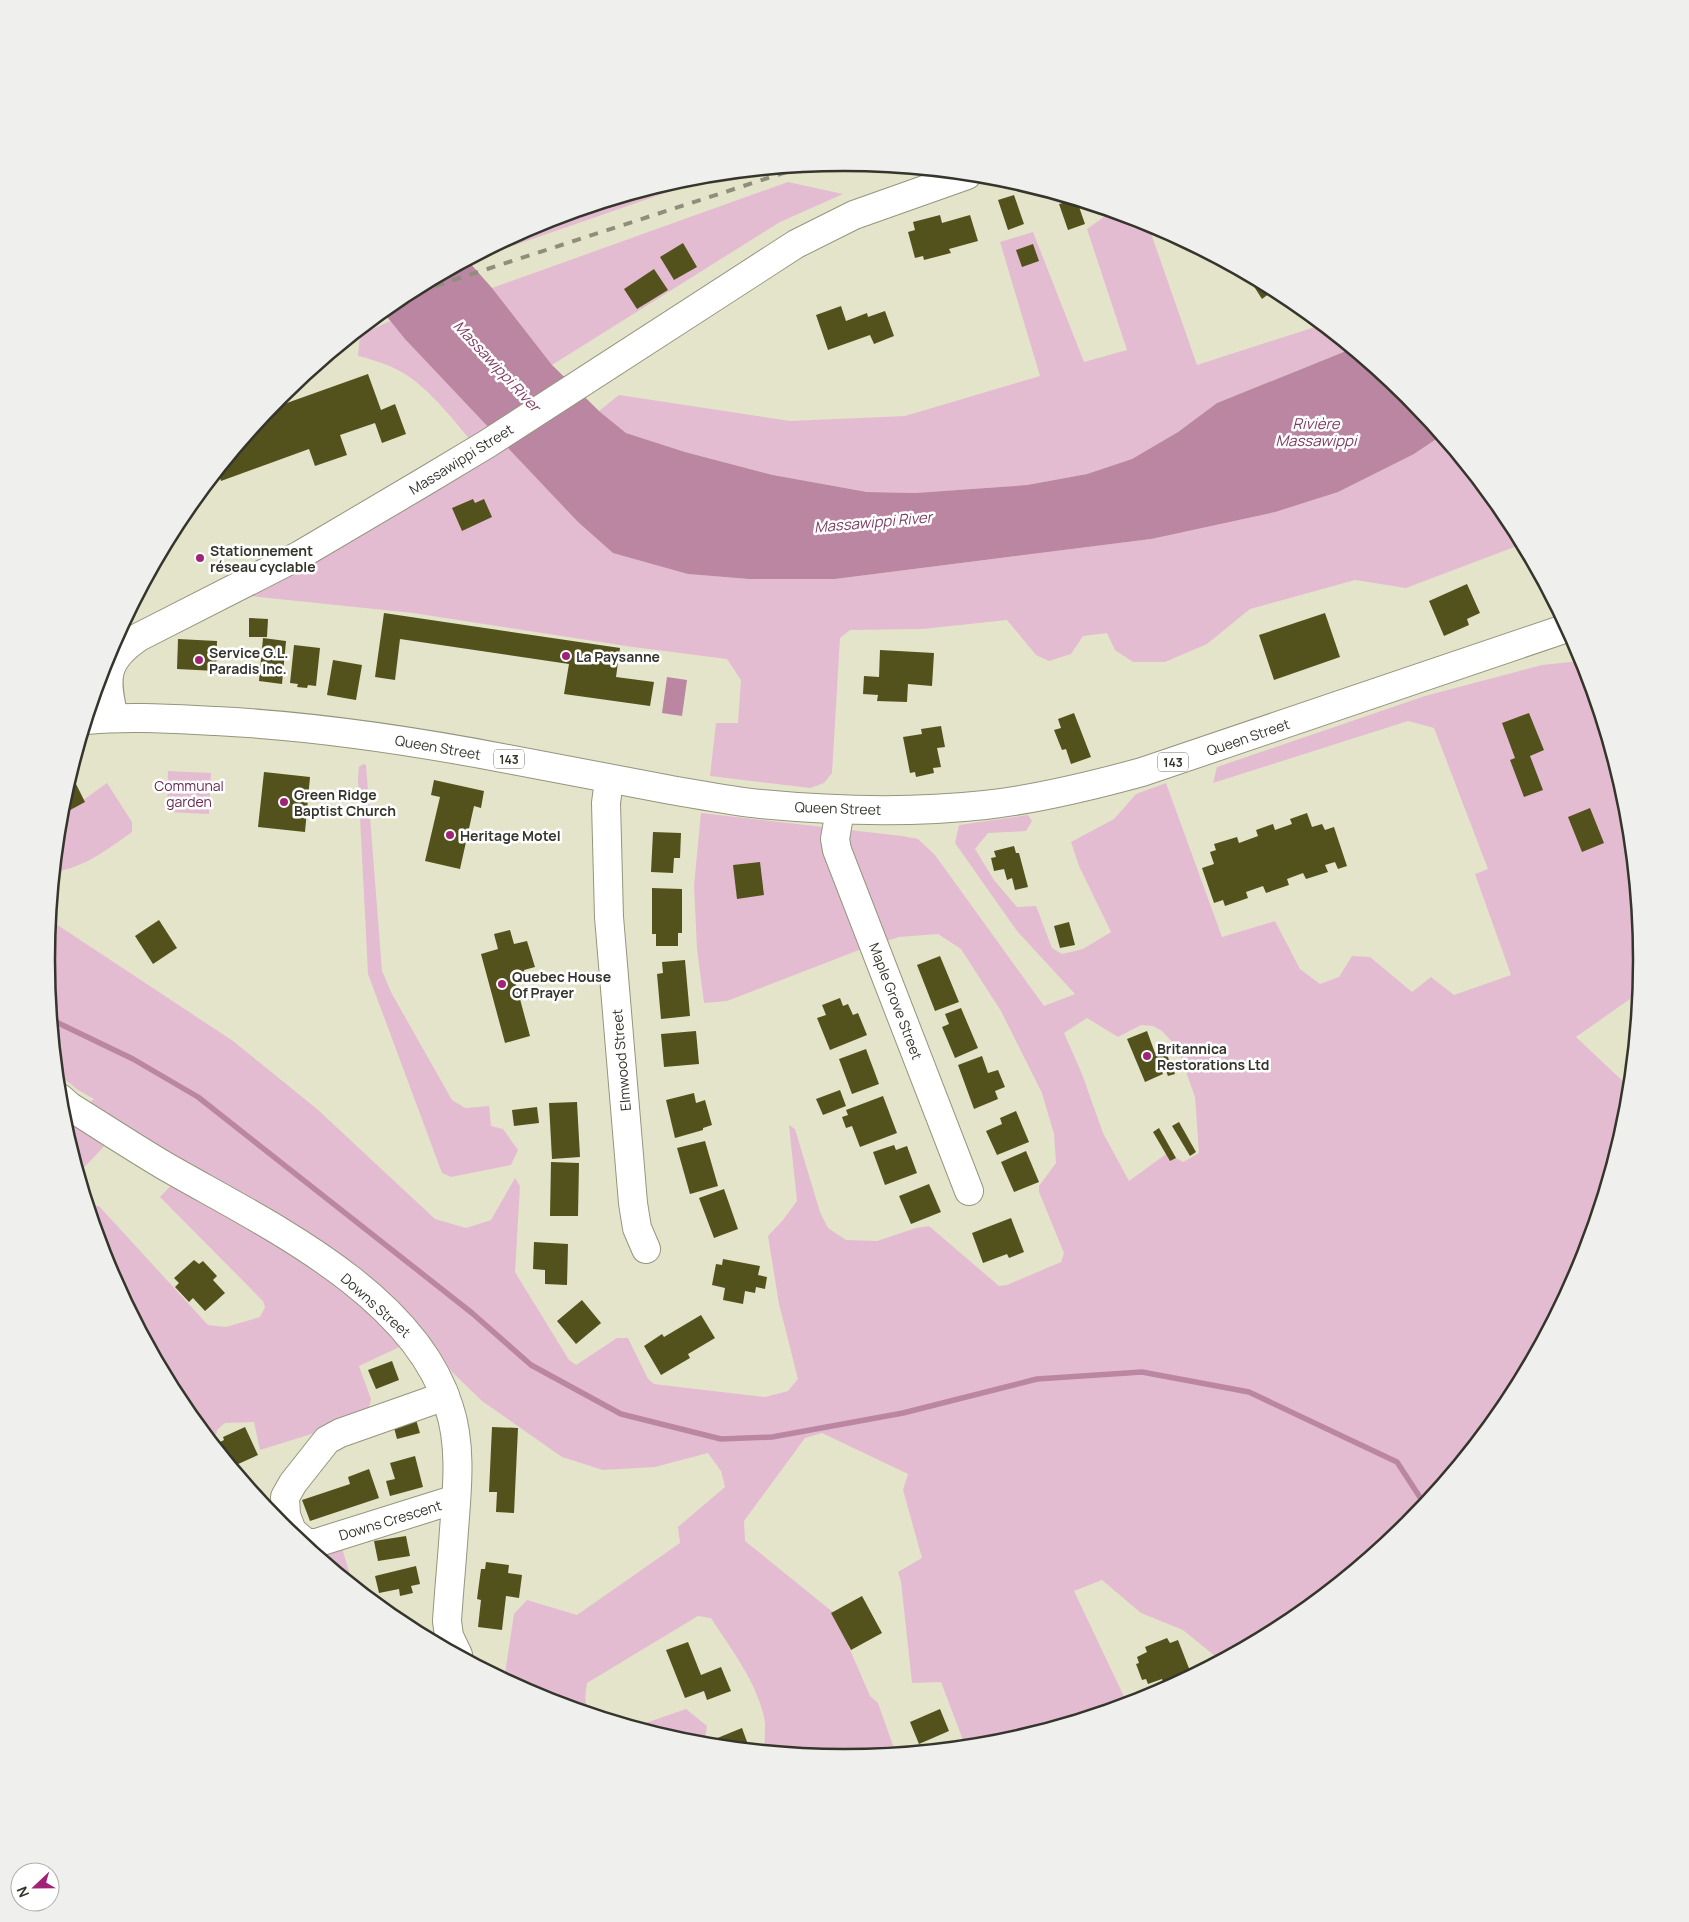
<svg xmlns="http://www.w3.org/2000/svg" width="1689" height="1922" font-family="Manrope,sans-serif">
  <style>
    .green { fill: #e4bcd1; fill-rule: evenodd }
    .water { fill: #ba86a2 }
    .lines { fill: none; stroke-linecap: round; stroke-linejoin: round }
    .stream { stroke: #ba86a2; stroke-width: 5.5 }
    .building { fill: #54521c }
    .minor-casing { stroke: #95957e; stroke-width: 30 }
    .major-casing { stroke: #95957e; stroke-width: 30 }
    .minor { stroke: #fff; stroke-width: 28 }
    .major { stroke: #fff; stroke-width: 28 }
    .rail { stroke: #8e8e7d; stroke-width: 4; stroke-dasharray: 9 9; stroke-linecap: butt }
    .poi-dot { fill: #a12376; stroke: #fff; stroke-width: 2 }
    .labels { text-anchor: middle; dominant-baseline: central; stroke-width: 5; stroke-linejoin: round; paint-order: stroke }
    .shield { fill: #fff; stroke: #72726b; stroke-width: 1 }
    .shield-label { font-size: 12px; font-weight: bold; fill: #35352c }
    .street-label { font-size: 14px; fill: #35352c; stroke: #fff }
    .poi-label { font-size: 14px; font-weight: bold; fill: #35352c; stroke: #fff; text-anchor: start }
    .park-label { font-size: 14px; fill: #6b2b52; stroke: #fff }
    .water-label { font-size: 15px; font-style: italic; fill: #7f3d65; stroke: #fff }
    .rim { fill: none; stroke: #35352c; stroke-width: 2.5 }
  </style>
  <rect width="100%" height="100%" fill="#e4e4cb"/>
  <g class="green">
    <polygon points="714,176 469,261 539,223 689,178"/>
    <polygon points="788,182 843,194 780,222 552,365 492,288"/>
    <polygon points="1111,212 1147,222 1197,365 1321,325 1351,349 1217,403 1178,432 1132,459 1087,474 1027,485 915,493 867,492 773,475 685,452 626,433 599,411 619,395 790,421 905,416 1040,376 1000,242 1033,232 1084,362 1127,350 1087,229"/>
    <path d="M390,321L577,521L688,574L749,579H835L1151,539L1414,454L1441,436L1508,518L1524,546H1517L1406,588L1355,580L1250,609L1207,644L1165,662H1133L1115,650L1107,633L1083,636L1071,654L1049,661L1036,655L1007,620L922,629L850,630L840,638L832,773L824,783L810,788L710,776L716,723H738L741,680L727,659L633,647L413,613L248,596L483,455C461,430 436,395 408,376C393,366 375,360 358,356L360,335Z"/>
    <path d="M1580,661L1584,663L1627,806L1643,961L1640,992L1576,1037L1630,1088L1627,1117L1582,1267L1508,1405L1409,1526L1288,1625L1221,1661L1183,1630L1141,1613L1102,1580L1074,1591L1128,1705L1000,1744L954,1749L963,1740L941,1682L912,1683L901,1582L898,1572L922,1558L903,1490L908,1474L822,1433L805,1438L744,1521L745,1541L834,1613L870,1696L878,1703L896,1754L844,1759L767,1752C762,1740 767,1729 764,1717C756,1681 731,1649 711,1618L698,1616L587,1683C585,1697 582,1708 598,1716L539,1698L504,1680L514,1614L527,1600L577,1615L680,1543L678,1527L725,1487L721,1471L708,1453L655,1467L603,1470L562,1457L482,1401L452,1372L427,1334L359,1366L371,1399L368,1412L318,1432L260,1450L254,1422L225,1423L217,1430L214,1445L181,1404L107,1266L89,1206H99L208,1325L226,1327L260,1317L265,1307L263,1301L160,1197L190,1166L124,1125L79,1173L64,1124L94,1099L78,1090L57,1073L46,961L50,920L233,1041L317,1109L435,1219L466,1228L491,1220L515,1178L520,1186L515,1272L569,1360L576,1365L617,1338H628L648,1379L654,1384L765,1397L788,1391L798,1379L779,1304L768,1236L783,1220L797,1201L789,1125L795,1129L820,1212L828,1228L846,1240L877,1241L916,1228L929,1226L999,1286L1007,1285L1061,1262L1064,1253L1039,1192V1186L1056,1163L1054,1134L1042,1093L1001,1011L961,949L938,934L899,937L859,950L727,1001L704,1003L697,949L694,885L701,813L902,836L918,839L935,855L1044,1006L1075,994L1017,931L955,843L959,825L1028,815L1032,821L1026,831L988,833L975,849L994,880L1017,907L1036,906L1052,948L1062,954L1083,949L1111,932L1079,866L1071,842L1114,819L1136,794L1166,783L1222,937L1275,921L1300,969L1320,984L1339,977L1352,956L1370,957L1412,992L1431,977L1454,995L1511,975L1475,874L1488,869L1434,728L1408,721L1213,783L1217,767L1425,696L1542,665ZM1087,1018L1118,1037L1141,1025L1153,1026L1162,1031L1177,1047L1195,1097L1199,1153L1183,1162L1176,1158L1170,1161L1166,1154L1129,1181L1103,1133L1082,1074L1064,1033Z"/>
    <polygon points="363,764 366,765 382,971 392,994 452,1100 465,1108 489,1106 491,1126 503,1129 518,1150 511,1165 451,1177 442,1173 368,974 358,778 359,767"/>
    <polygon points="168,771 211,773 209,814 167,812"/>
    <path d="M107,783L132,822V832C108,849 85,867 55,872L61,816Z"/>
    <polygon points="308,1548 342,1548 353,1585"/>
    <polygon points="686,1709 707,1726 704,1745 688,1744 634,1727"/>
  </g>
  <g class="water">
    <polygon points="468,261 492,288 552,365 599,411 626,433 685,452 773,475 867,492 915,493 1027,485 1087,474 1132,459 1178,432 1217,403 1351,349 1409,397 1441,436 1414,454 1338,492 1275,512 1151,539 835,579 749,579 688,574 613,553 577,521 405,339 383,312 401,297"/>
    <polygon points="667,677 687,680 682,716 662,713"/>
  </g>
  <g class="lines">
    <polyline class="stream" points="52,1020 133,1059 198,1097 472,1313 531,1365 621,1414 721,1439 772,1437 903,1413 1037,1379 1142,1372 1249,1392 1397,1462 1425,1505"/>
  </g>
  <g class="building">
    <polygon points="1014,195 1024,224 1008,230 998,200"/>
    <polygon points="1061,196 1077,201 1085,224 1068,230 1059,204 1063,203"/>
    <polygon points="940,215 942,223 970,215 978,241 949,249 951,253 924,260 923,256 915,258 908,232 915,230 913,222"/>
    <polygon points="683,243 697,267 674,280 660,257"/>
    <polygon points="1033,244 1039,261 1022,267 1016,250"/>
    <polygon points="654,269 668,290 637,309 624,289"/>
    <polygon points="1258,281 1271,288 1274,290 1262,299 1253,285"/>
    <polygon points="841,306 846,321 867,313 868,317 885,311 894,336 874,344 870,335 828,350 816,315"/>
    <polygon points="368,374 381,410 395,404 406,434 382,443 375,423 340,435 347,455 315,466 309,449 221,481 218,472 270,409"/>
    <polygon points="473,499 475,503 484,499 492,517 462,531 452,508"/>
    <polygon points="1467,584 1480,613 1467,619 1469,625 1444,636 1429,601"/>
    <polygon points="384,613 620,648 616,677 654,682 650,706 564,694 569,664 400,639 395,680 375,677"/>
    <polygon points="1325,613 1340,657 1274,680 1259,635"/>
    <polygon points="249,618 268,619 267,637 249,637"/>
    <polygon points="263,638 286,641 282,684 259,681"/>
    <polygon points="178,639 217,641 216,671 177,669"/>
    <polygon points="294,645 320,648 316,686 308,685 307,688 297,687 298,684 290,683"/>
    <polygon points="880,650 934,653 932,686 908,684 907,702 877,701 878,695 863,694 864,676 879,677"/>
    <polygon points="333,660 362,665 356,700 327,695"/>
    <polygon points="1074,713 1091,757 1071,764 1066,749 1062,750 1054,730 1061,728 1058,719"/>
    <polygon points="1529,713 1544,750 1530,756 1543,790 1524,797 1510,760 1515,758 1502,723"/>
    <polygon points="941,726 945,747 937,748 941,767 933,768 934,773 916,777 915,772 910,773 903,737 922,734 921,729"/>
    <polygon points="264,772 310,777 305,832 258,827"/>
    <polygon points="71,774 85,802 61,815 62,805"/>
    <polygon points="434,780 484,791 481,808 474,806 460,869 425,861 440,797 431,795"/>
    <polygon points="1590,808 1604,843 1582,852 1568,817"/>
    <polygon points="1307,813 1312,827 1322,824 1325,830 1334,827 1347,866 1338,869 1335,862 1325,865 1328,872 1306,879 1303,873 1287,879 1289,885 1266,893 1263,886 1246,892 1248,898 1225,906 1223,900 1214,903 1202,868 1214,864 1210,852 1216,850 1214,844 1237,837 1239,843 1258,836 1256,830 1273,824 1275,830 1292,824 1290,819"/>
    <polygon points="653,832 681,833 680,858 674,858 673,873 651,872"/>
    <polygon points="1014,846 1016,853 1019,853 1028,887 1015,890 1012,878 1007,880 1004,869 994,871 991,858 996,857 994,851"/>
    <polygon points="760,862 764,895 737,899 733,865"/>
    <polygon points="652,888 682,889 682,933 678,933 678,946 656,946 656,934 652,934"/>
    <polygon points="159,920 177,948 153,964 135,936"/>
    <polygon points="1069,922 1075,945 1060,948 1054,926"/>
    <polygon points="510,930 514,944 527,941 535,967 524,970 525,974 514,977 530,1036 505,1043 481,954 498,949 494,934"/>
    <polygon points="940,956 959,1002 935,1011 917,965"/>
    <polygon points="685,960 690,1016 661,1019 657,974 663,973 662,962"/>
    <polygon points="840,998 843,1006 848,1004 853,1015 858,1013 867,1035 830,1050 817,1018 826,1015 822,1005"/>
    <polygon points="961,1008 978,1048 955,1058 942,1027 949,1024 945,1014"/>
    <polygon points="696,1031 699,1064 664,1067 661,1034"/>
    <polygon points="1147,1031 1155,1053 1159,1052 1156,1045 1162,1043 1175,1074 1168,1076 1161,1058 1157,1060 1163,1074 1145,1082 1127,1039"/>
    <polygon points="866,1049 879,1084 852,1094 839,1059"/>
    <polygon points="982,1056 988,1073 998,1070 1005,1087 995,1091 998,1099 974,1109 958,1065"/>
    <polygon points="840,1090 846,1106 823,1115 816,1099"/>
    <polygon points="694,1093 696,1103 705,1100 712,1125 703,1128 703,1130 675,1138 666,1100"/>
    <polygon points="883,1096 897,1133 860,1147 852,1126 846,1128 842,1117 848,1115 846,1110"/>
    <polygon points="577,1102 580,1157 552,1159 549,1103"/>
    <polygon points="537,1107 539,1123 514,1126 512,1110"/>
    <polygon points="1016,1111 1029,1142 997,1155 986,1131 1002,1124 1000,1118"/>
    <polygon points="1179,1122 1196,1152 1190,1156 1172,1126"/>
    <polygon points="1159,1128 1176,1158 1170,1161 1153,1132"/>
    <polygon points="705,1141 718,1186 690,1194 677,1148"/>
    <polygon points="894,1145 896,1150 907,1146 917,1173 885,1185 873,1152"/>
    <polygon points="1026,1151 1039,1182 1014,1192 1001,1162"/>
    <polygon points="551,1162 579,1163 578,1216 550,1216"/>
    <polygon points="929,1184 941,1212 911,1224 899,1196"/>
    <polygon points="724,1189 738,1229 714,1238 699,1198"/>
    <polygon points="1011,1218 1024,1252 1009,1258 1007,1254 983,1263 972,1233"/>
    <polygon points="534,1242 568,1244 567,1285 545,1284 545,1270 533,1269"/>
    <polygon points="723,1259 760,1266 758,1275 767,1277 765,1289 756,1287 755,1293 745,1291 743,1304 723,1300 725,1288 712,1285 716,1264 722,1265"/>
    <polygon points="194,1260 199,1264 203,1261 217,1276 213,1280 225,1293 205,1311 193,1298 189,1302 175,1287 179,1283 174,1278"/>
    <polygon points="582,1300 601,1323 576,1344 557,1321"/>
    <polygon points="701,1315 715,1338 688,1354 690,1358 661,1375 644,1346 662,1334 664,1337"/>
    <polygon points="392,1361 399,1380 376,1389 368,1370"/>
    <polygon points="414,1413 420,1433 397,1439 392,1420"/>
    <polygon points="245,1427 258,1455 236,1465 234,1462 230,1464 225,1458 218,1443 224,1440 223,1437"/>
    <polygon points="492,1427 518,1428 514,1513 496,1512 497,1492 489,1492"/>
    <polygon points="415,1456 423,1487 390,1496 386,1481 395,1479 390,1463"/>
    <polygon points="369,1469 379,1498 310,1521 302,1500 350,1484 348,1477"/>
    <polygon points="406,1536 410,1556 378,1561 374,1541"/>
    <polygon points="486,1562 509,1565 508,1573 522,1575 519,1598 506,1596 502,1630 478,1627 481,1600 477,1599 481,1569 485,1569"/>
    <polygon points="416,1566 420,1584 411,1586 413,1593 400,1596 399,1589 379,1593 375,1576"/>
    <polygon points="862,1596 882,1633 851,1650 831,1613"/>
    <polygon points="1167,1638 1170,1643 1178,1640 1192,1676 1166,1690 1162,1679 1148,1684 1146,1679 1142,1680 1136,1664 1139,1663 1137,1657 1147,1652 1145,1647"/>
    <polygon points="688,1642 701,1675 721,1667 731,1691 707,1700 704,1691 685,1698 666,1650"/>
    <polygon points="940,1709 949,1731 919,1744 910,1722"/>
    <polygon points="742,1728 750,1750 711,1746 710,1741"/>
  </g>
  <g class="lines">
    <g class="minor-casing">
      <g id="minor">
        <path d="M114,718C105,679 103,661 139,637L300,555L422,483L487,444L796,244L854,215L967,175"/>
        <polyline points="609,780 606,803 609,917 633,1203 637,1228 646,1249"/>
        <polyline points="840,810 835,839 837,850 969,1191"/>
        <path d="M60,1098L69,1106C101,1126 133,1147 165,1166C262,1222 414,1292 449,1407C462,1446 457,1490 454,1530C452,1560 449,1590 447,1621L449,1636L458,1655"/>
        <polyline points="445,1396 340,1433 327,1440 293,1483 285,1497 286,1515 292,1531 306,1543 316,1543 456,1499"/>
      </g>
    </g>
    <g class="major-casing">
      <path id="major" d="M87,720C130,716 173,719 216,721C315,726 415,741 513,760C566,770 618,780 671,790C701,795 730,801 761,804C835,811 911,813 985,805C1039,799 1091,786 1142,772L1567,628"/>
    </g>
    <use href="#minor" class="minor"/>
    <use href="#major" class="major"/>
    <polyline class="rail" points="401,297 802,167"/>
  </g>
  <g class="poi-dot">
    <circle cx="200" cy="558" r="5"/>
    <circle cx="566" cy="656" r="5"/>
    <circle cx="199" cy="660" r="5"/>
    <circle cx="284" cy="802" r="5"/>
    <circle cx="450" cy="835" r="5"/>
    <circle cx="502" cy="984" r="5"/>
    <circle cx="1147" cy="1056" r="5"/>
  </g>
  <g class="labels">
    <g class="shield">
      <rect x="494" y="749.5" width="30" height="19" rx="4"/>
      <rect x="1158" y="752.5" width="30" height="19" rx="4"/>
    </g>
    <g class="shield-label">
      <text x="509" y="759">143</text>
      <text x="1173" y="762">143</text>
    </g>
    <g class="street-label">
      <text transform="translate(461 459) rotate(-32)">Massawippi Street</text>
      <text transform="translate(1248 737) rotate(-19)">Queen Street</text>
      <text transform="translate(438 747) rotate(10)">Queen Street</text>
      <text transform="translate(838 808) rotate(2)">Queen Street</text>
      <text transform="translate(896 1001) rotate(69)">Maple Grove Street</text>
      <text transform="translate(621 1060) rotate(-95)">Elmwood Street</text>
      <text transform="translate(376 1305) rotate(42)">Downs Street</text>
      <text transform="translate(390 1520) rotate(-17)">Downs Crescent</text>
    </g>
    <g class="poi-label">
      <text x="210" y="550">Stationnement<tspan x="210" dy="16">réseau cyclable</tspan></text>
      <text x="209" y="652">Service G.L.<tspan x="209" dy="16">Paradis Inc.</tspan></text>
      <text x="576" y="656">La Paysanne</text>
      <text x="294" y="794">Green Ridge<tspan x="294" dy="16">Baptist Church</tspan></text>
      <text x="460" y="835">Heritage Motel</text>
      <text x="512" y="976">Quebec House<tspan x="512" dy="16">Of Prayer</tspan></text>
      <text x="1157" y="1048">Britannica<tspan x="1157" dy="16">Restorations Ltd</tspan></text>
    </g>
    <g class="park-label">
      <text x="189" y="785">Communal<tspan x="189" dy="16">garden</tspan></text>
    </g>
    <g class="water-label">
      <text transform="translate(497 366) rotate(47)">Massawippi River</text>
      <text x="1316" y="423">Rivière<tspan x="1316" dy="17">Massawippi</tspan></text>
      <text transform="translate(873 522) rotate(-5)">Massawippi River</text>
    </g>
  </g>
  <path d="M0 0H1689V1922H0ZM55 960a789 789 0 1 1 1578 0a789 789 0 1 1-1578 0Z" fill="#efefee" fill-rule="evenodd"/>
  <path class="rim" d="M55 960a789 789 0 1 1 1578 0a789 789 0 1 1-1578 0Z"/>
  <g transform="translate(35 1887) rotate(248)"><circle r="24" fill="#ffffff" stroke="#aeaeab"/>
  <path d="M0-4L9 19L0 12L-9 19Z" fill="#a12376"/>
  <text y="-8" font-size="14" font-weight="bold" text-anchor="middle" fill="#35352c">N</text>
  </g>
</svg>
